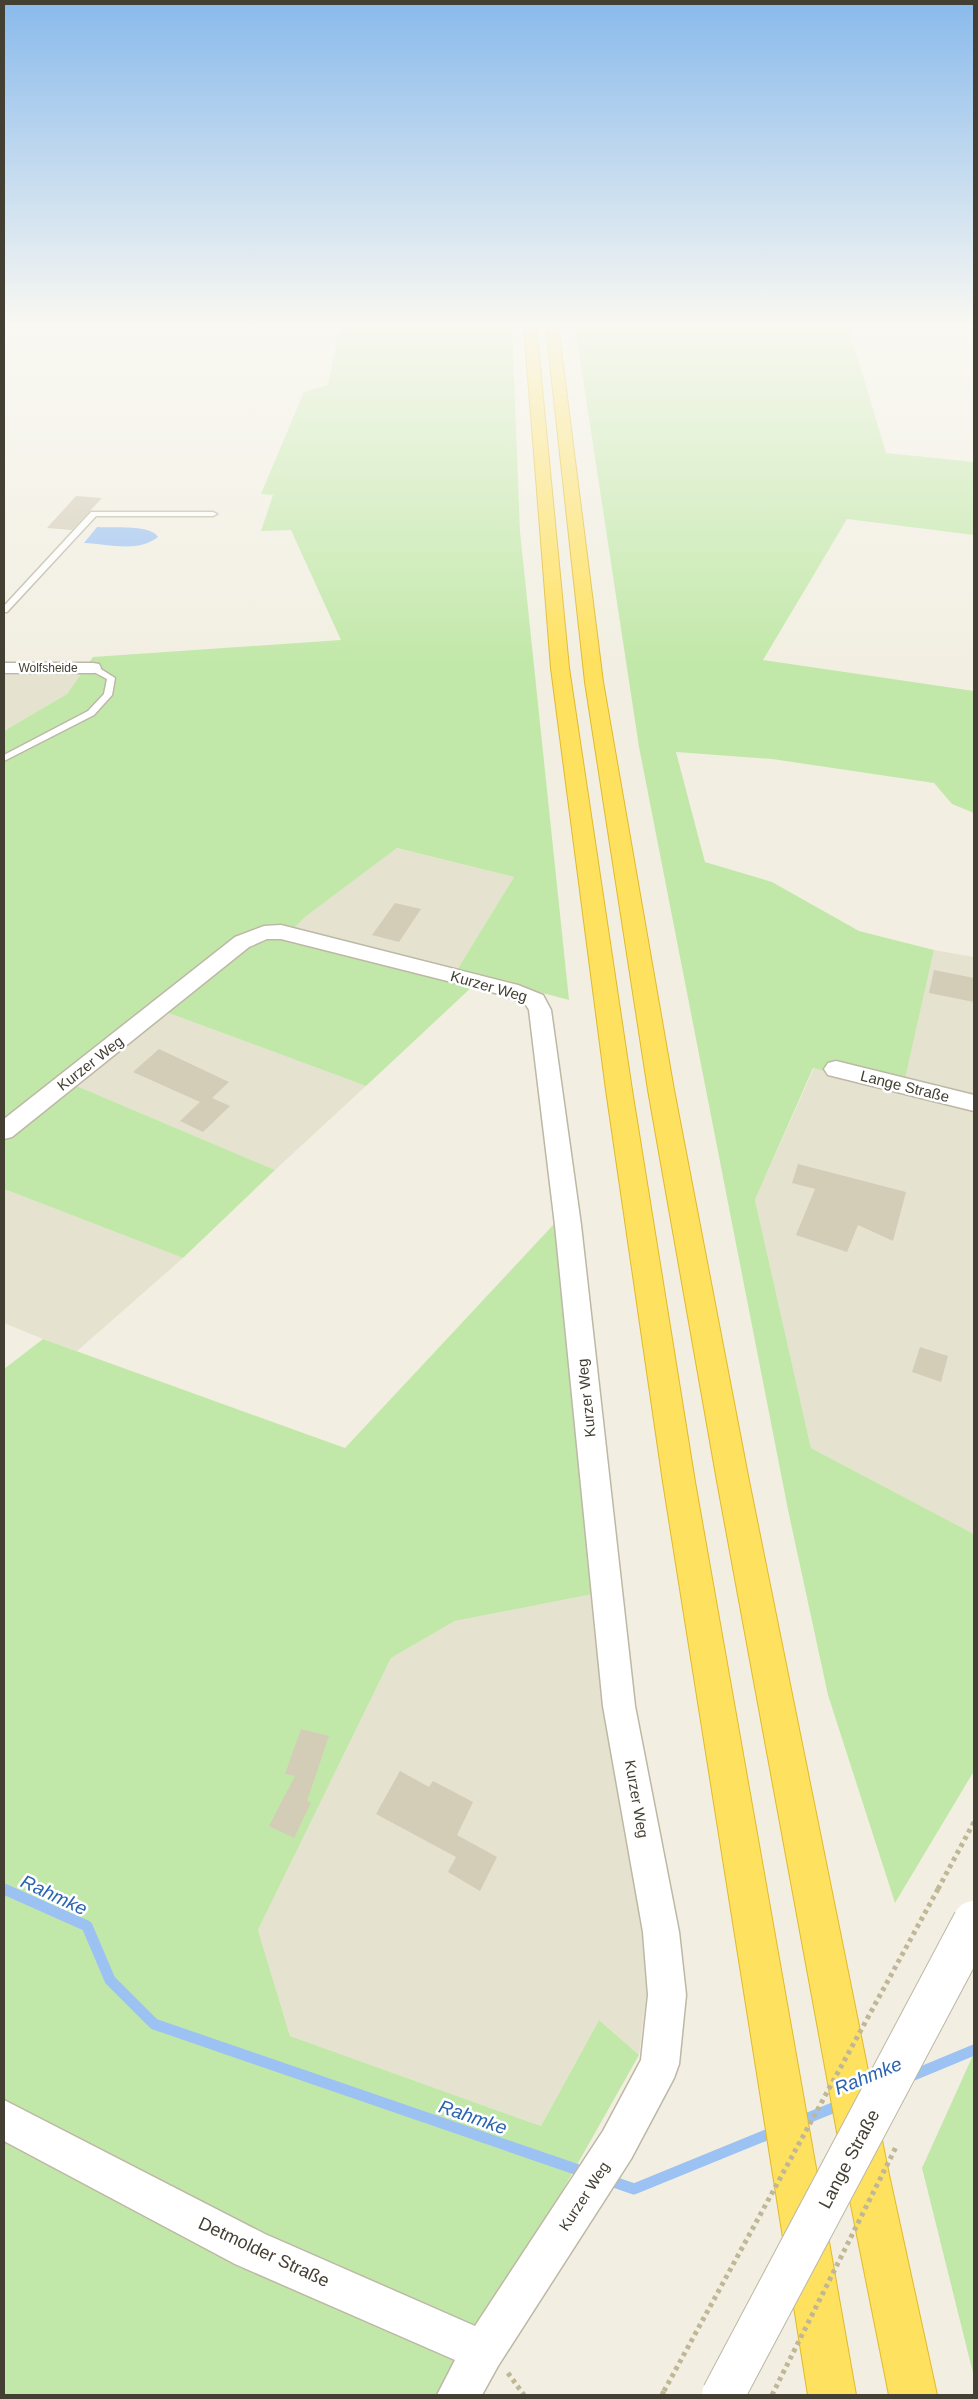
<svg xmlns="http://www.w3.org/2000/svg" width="978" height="2399" font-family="Helvetica,sans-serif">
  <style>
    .residential { fill: #e6e2d0 }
    .green { fill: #c2e8a9 }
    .water { fill: #9bc2f2 }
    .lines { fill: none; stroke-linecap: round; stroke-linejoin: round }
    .stream { stroke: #9bc2f2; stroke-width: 11 }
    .building { fill: #d3ccb7 }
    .service-casing { stroke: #bdb8a5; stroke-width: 3 }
    .minor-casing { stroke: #bdb8a5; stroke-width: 3 }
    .motorway-casing { stroke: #e1b92c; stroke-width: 2 }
    .path { stroke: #bfb795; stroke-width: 5; stroke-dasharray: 4 4; stroke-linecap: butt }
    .service { fill: #fff; fill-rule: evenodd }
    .minor { fill: #fff; fill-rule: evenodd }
    .motorway { fill: #ffe160; fill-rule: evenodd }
    .tertiary-bridge-casing { stroke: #bdb8a5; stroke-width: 44; stroke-linecap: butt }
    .path-bridge { stroke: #bfb795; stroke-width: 5; stroke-dasharray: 4 4; stroke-linecap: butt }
    .tertiary-bridge { stroke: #fff; stroke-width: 42 }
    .labels { text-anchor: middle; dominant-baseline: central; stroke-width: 5; stroke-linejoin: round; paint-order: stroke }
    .far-street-label { font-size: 12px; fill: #433f33; stroke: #fff }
    .street-label { font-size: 15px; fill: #433f33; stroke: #fff }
    .near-street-label { font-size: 18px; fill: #433f33; stroke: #fff }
    .near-water-label { font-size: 19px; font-style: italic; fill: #2a64b1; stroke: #fff }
  </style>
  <rect width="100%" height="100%" fill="#f2efe2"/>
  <g class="residential">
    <polygon points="81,674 67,694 4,731 4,675"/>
    <polygon points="397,848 514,877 457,970 294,928 305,917"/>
    <polygon points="934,950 974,957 974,1534 811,1448 755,1200 814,1068 902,1091"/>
    <polygon points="163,1011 366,1086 275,1170 72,1084"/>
    <polygon points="4,1189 183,1258 77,1351 43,1339 4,1323"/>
    <polygon points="593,1594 605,1707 643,1941 647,1991 639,2055 599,2020 541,2126 290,2036 258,1930 391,1658 455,1621"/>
  </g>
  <g class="green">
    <polygon points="340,326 512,326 520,532 569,1000 457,970 514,877 397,848 305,917 294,928 273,925 238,935 4,1118 4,731 67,694 93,657 341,640 291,530 261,531 273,495 261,494 304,392 328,385"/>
    <polygon points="575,326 848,326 886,453 974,462 974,535 847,519 763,660 974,691 974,813 952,804 934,783 772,759 676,752 705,862 772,882 859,931 934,950 902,1092 813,1068 755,1200 811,1448 974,1534 974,1771 895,1903 828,1695 788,1510 639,747"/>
    <polygon points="277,938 473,986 366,1086 163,1011 242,949 261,939"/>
    <polygon points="72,1084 275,1170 183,1258 4,1189 4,1137"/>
    <polygon points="555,1223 593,1594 455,1621 391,1658 258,1930 290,2036 541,2126 599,2020 639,2055 447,2395 4,2395 4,1369 43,1339 345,1448"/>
    <polygon points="974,2053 974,2377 922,2168"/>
  </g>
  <path class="water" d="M97,527C111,528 151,524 158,537C138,553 108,544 84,543Z"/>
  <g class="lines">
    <g class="stream">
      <polyline points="4,1889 87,1926 110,1980 154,2024 587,2173"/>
      <polyline points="909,2077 974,2050"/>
      <polyline points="798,2122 840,2105"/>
      <polyline points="608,2180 634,2189 776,2131"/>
    </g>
  </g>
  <g class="building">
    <polygon points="76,496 102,498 72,530 47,528"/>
    <polygon points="395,903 421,909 399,942 372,935"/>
    <polygon points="934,970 974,978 974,1002 929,993"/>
    <polygon points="159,1049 229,1082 212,1098 230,1106 203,1132 180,1121 200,1102 133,1072"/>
    <polygon points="798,1164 906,1192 893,1241 858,1225 847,1252 796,1235 815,1189 792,1183"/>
    <polygon points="920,1347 948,1356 941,1382 912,1372"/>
    <polygon points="301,1729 329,1736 307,1801 311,1803 294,1838 269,1826 295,1776 285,1774"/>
    <polygon points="400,1771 429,1787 433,1781 473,1802 457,1835 497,1857 480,1891 448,1872 456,1857 376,1814"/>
  </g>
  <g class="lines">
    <g class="service-casing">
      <g id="service">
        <polygon points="91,512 213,512 217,514 213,516 96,516 7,612 4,612 4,606"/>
        <polygon points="90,666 96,666 115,678 112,695 94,715 4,761 4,755 88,711 104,694 107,679 90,670"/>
      </g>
    </g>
    <g class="minor-casing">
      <g id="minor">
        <polygon points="4,663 93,663 99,664 101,668 99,672 93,673 4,673"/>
        <polygon points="281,925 518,985 543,995 551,1010 581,1225 635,1706 679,1932 686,1995 679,2064 674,2078 631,2159 498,2366 482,2395 437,2395 455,2360 235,2264 4,2141 4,2100 265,2234 475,2326 603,2131 641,2060 648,1995 643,1932 603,1706 555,1225 529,1010 526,1005 503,995 281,939 267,939 249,947 12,1137 4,1139 4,1119 235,937 264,926"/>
        <polygon points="836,1061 974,1095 974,1111 828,1075 824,1069 828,1063"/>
      </g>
    </g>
    <g class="motorway-casing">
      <g id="motorway">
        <polygon points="524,326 536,326 569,668 632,1090 695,1482 856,2395 808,2395 663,1482 606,1090 551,668"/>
        <polygon points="546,326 558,326 603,682 674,1090 749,1481 888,2170 937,2395 889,2395 844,2170 717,1481 648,1090 585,682"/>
      </g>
    </g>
    <g class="path">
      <polyline points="938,1889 974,1822"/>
      <polyline points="508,2373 524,2395"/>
      <polyline points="662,2395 664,2391"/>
    </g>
    <use href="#service" class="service"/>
    <use href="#minor" class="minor"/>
    <use href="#motorway" class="motorway"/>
    <g class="tertiary-bridge-casing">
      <polyline id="tertiary-bridge" points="723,2395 974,1922"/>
    </g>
    <g class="path-bridge">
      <polyline points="664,2391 938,1889"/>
      <polyline points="772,2395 896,2147"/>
    </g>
    <use href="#tertiary-bridge" class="tertiary-bridge"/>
  </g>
  <linearGradient id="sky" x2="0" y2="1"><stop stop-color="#89baec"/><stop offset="0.49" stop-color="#f9f8f2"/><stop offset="1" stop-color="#f9f8f2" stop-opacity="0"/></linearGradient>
  <rect width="978" height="662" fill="url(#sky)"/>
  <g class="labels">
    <g class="far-street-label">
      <text x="48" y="668">Wolfsheide</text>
    </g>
    <g class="street-label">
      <text transform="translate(489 986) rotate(16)">Kurzer Weg</text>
      <text transform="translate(90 1063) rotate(-38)">Kurzer Weg</text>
      <text transform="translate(905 1086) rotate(14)">Lange Straße</text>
      <text transform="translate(586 1398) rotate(-96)">Kurzer Weg</text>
      <text transform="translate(637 1799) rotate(80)">Kurzer Weg</text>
      <text transform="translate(584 2196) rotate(-57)">Kurzer Weg</text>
    </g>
    <g class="near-street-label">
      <text transform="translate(849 2159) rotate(-62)">Lange Straße</text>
      <text transform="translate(264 2252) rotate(25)">Detmolder Straße</text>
    </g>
    <g class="near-water-label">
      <text transform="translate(54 1895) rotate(25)">Rahmke</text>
      <text transform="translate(868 2076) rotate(-22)">Rahmke</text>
      <text transform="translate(473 2117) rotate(19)">Rahmke</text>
    </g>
  </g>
  <rect width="978" height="2399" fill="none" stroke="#433f33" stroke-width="10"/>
</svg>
